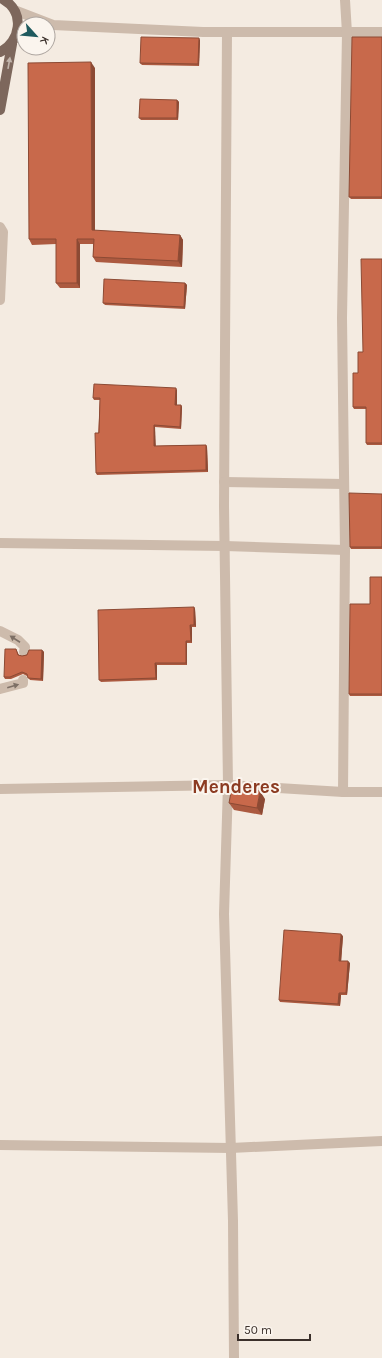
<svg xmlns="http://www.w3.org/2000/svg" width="382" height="1358" font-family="Karla,sans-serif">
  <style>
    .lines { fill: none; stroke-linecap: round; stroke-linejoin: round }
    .minor { stroke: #cdbbac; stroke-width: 10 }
    .major { stroke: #7d675c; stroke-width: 10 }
    .wall { fill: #ac5a40 }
    .shaded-wall { fill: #8c4a34 }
    .building { fill: #c8694b; stroke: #8c4a34 }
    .oneway { fill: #c2b5ac }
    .oneway2 { fill: #7d6f65 }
    .labels { text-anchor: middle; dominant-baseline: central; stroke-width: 4; stroke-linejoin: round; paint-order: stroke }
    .district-label { font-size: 19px; font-weight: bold; fill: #8c3b22; stroke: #fbf5ee }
  </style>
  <rect width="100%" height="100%" fill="#f4ebe1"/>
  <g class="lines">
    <g class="minor">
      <polyline points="14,10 53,25 203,32 382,32"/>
      <polyline points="227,32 224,506 228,785 224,914 233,1221 234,1358"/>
      <polyline points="16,38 24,36"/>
      <polyline points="0,227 3,232 0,300"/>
      <polyline points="224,482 344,484"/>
      <polyline points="0,543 225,546 345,550"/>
      <polyline points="0,631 18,640 25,647 24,652"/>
      <polyline points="0,689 23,683 23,680"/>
      <polyline points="0,789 228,785 343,792 382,792"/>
      <polyline points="343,792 345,550 342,318 347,33 345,0"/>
      <polyline points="0,1145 231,1148 382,1141"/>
    </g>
    <g class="major">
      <path d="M0,52C21,42 25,12 4,0"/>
      <polyline points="0,110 12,44"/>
    </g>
  </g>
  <g class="wall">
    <polygon points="382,37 382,199 351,199 349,197"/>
    <polygon points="200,40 199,66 142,65 140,63"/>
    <polygon points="95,68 95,231 180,235 183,240 182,267 96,262 93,257 93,244 80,244 80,288 60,288 56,283 56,244 32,245 29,239"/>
    <polygon points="177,100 179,102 178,120 141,120 139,118"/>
    <polygon points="382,259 382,445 367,445 366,443 366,409 354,409 353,407 358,373 363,352"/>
    <polygon points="185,283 187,285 185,309 105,305 103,303"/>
    <polygon points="177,390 177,405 181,405 182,407 181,429 155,427 155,446 206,445 207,447 208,472 97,475 96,473 100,400 94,400 93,398"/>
    <polygon points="382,494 382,549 351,549 350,547"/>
    <polygon points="382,577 382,696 350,696 349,694 370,604"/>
    <polygon points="194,607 195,609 196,627 192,627 192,643 187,643 187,665 157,665 157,680 101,682 99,680"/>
    <polygon points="16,649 19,655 22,656 42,650 44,652 43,681 30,680 27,676 23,674 11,679 5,679 4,677"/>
    <polygon points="265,799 262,815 234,810 229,803"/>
    <polygon points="343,936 341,961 350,963 347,995 341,995 340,1006 280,1002 279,1000"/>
  </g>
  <g class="shaded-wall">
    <polygon points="199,38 200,40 199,66 198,64"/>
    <polygon points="91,62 95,68 95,236 92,230"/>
    <polygon points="177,100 179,102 178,120 177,118"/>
    <polygon points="180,235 183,240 182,267 178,261"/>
    <polygon points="77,239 80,244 80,288 77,283"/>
    <polygon points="185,283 187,285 185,309 184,307"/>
    <polygon points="176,388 177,390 177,407 175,405"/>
    <polygon points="181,405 182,407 181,429 180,427"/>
    <polygon points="154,425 155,427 156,448 154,446"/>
    <polygon points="206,445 207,447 208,472 206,470"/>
    <polygon points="194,607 195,609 196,627 194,625"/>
    <polygon points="190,625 192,627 192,643 191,641"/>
    <polygon points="186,641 187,643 187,665 186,663"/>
    <polygon points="42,650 44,652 43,681 41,679"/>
    <polygon points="155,663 157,665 157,680 156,678"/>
    <polygon points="260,791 265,799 262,815 257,808"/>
    <polygon points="341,934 343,936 341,963 339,961"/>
    <polygon points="348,961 350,963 347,995 346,993"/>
    <polygon points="339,993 341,995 340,1006 338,1004"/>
  </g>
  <g class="building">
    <polygon points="141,37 199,38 198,64 140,63"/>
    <polygon points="352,37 382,37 382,197 349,197"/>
    <polygon points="91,62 92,230 180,235 178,261 93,257 94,239 77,239 77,283 56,283 56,239 29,239 28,63"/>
    <polygon points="140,99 177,100 177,118 139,118"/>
    <polygon points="361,259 382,259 382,443 366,443 366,407 353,407 353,373 358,373 358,352 363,352"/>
    <polygon points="104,279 185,283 184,307 103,303"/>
    <polygon points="94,384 176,388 175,405 181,405 180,427 154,425 154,446 206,445 206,470 96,473 95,433 99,433 100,398 93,398"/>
    <polygon points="349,493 382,494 382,547 350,547"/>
    <polygon points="370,577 382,577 382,694 349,694 350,604 370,604"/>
    <polygon points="194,607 194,625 190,625 191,641 186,641 186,663 155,663 156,678 99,680 98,610"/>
    <polygon points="5,649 16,649 18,655 22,656 27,655 29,650 42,650 41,679 28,678 27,674 22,672 10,677 4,677"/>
    <polygon points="232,787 260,791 257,808 229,803"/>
    <polygon points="284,930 341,934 339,961 348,961 346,993 339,993 338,1004 279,1000"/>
  </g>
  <defs><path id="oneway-solid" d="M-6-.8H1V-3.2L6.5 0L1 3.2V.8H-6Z"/></defs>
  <use class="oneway" href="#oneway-solid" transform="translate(9 63) rotate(-80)"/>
  <g class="oneway2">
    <use href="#oneway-solid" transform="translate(15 639) rotate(-147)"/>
    <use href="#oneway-solid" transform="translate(13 686) rotate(-16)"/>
  </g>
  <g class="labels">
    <g class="district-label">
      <text x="236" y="787">Menderes</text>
    </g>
  </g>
  <g transform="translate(36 36) rotate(117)"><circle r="19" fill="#fbf5ee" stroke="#aea6a0"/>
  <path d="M0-3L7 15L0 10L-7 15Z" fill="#1f5a5e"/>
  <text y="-6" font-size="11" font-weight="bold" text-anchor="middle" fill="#3b302b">K</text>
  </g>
  <path d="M238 1334v6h72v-6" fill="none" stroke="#3b302b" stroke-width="2"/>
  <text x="244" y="1334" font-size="12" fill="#3b302b" stroke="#fbf5ee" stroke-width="3" paint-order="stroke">50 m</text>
</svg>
